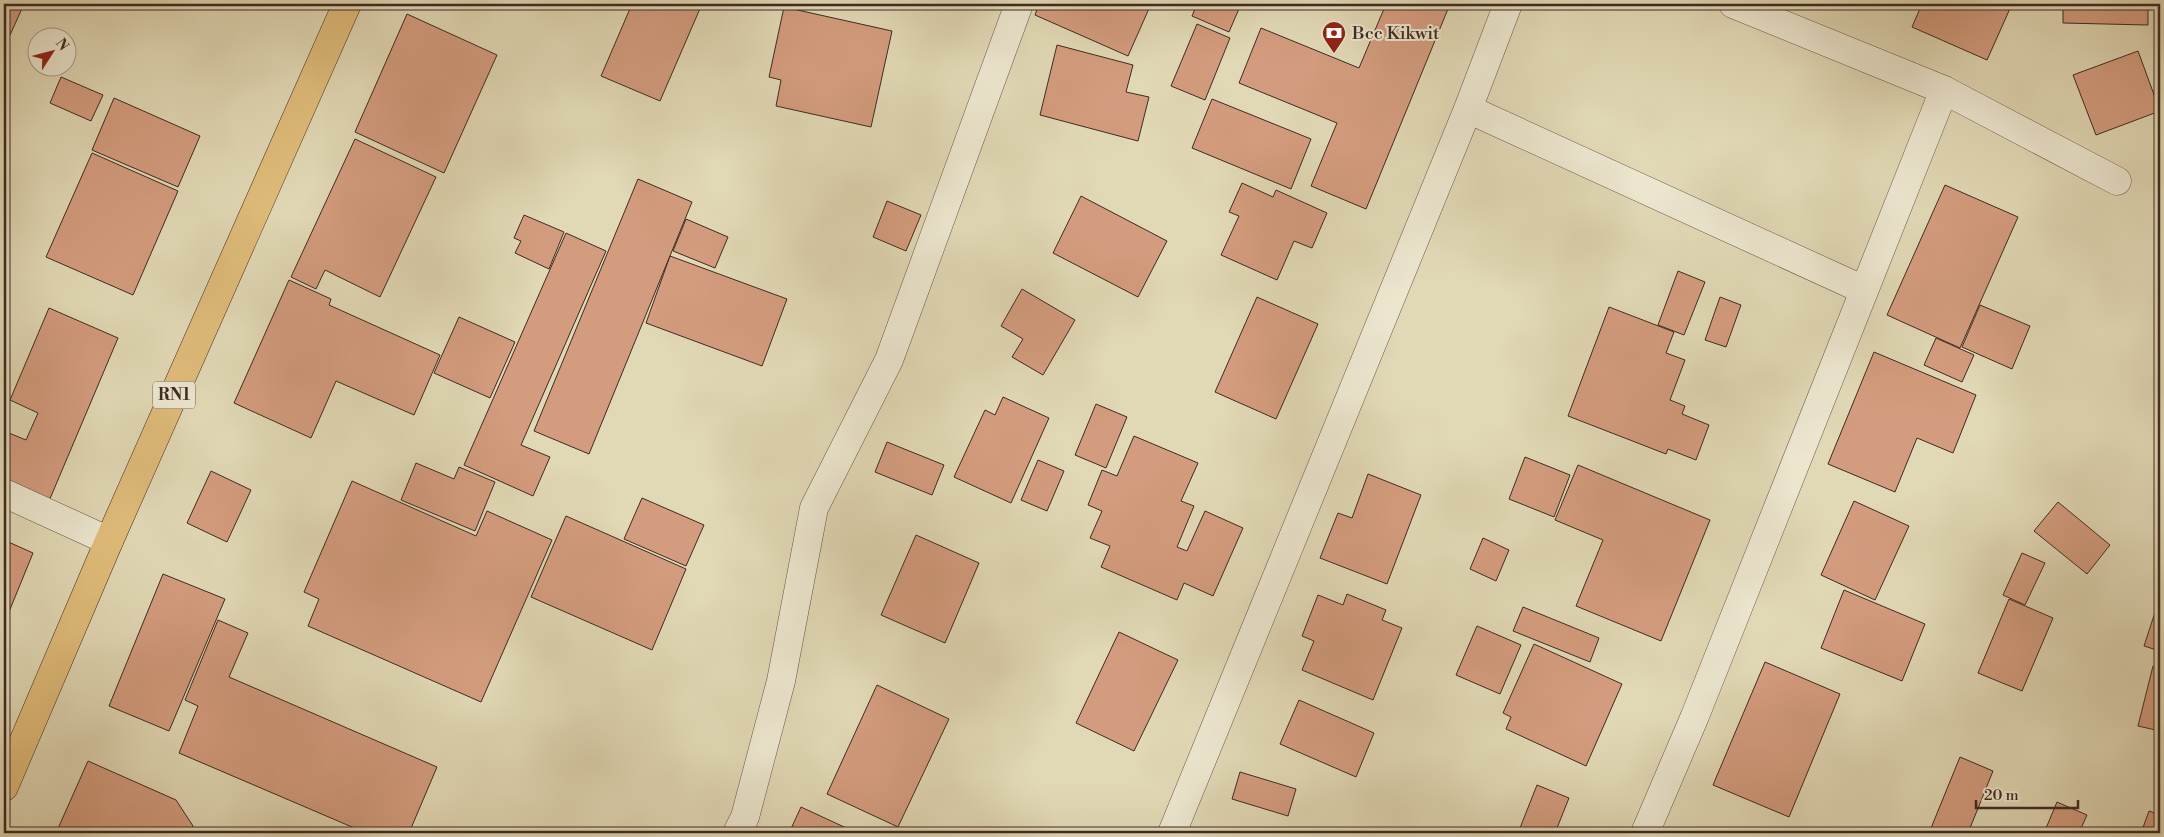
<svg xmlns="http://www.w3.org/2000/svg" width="2164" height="837" font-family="'Libre Bodoni',serif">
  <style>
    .building { fill: #d39c7e; stroke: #3f2a22 }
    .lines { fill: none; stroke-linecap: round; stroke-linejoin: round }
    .minor-casing { stroke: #685647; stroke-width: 29 }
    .trunk-casing { stroke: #3f2a22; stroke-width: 29 }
    .minor { stroke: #ece6cf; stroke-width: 28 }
    .trunk { stroke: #e0bc7a; stroke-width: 28 }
    .labels { text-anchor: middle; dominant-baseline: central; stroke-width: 4; stroke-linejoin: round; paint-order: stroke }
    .shield { fill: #ece6cf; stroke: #736256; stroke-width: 1 }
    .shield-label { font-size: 16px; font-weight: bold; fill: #3f2a22 }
    .poi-label { font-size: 18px; fill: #3f2a22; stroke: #ece6cf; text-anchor: start }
  </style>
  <rect width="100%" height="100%" fill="#e1d8b5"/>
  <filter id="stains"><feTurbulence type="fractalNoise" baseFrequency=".004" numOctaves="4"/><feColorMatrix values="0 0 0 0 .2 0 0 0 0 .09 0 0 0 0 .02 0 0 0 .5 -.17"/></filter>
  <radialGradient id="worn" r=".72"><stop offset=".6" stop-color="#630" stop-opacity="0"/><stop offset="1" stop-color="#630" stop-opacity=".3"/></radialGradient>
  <g class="building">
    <polygon points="4,4 24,4 6,44 4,43"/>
    <polygon points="632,4 702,4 660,101 601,76"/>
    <polygon points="1039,4 1151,4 1128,56 1035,15"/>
    <polygon points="1197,4 1241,4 1229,32 1192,16"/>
    <polygon points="1386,4 1450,4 1366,209 1311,186 1337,123 1239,83 1261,28 1359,68"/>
    <polygon points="1922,4 2012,4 1987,60 1912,27"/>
    <polygon points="2063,4 2148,4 2148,25 2063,23"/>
    <polygon points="784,7 892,31 871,127 776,106 781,80 769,77"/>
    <polygon points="407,14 497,55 444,173 355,132"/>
    <polygon points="1197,24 1230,38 1205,100 1171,86"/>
    <polygon points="1057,45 1133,65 1126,92 1149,97 1138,141 1040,115"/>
    <polygon points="2138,51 2160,111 2096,135 2073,75"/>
    <polygon points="61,77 103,95 91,121 50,103"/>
    <polygon points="114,98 200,136 178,187 92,150"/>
    <polygon points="1212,99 1311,139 1291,189 1192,148"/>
    <polygon points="355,139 436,177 380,297 325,270 316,289 291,277"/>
    <polygon points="92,153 178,191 133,295 46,257"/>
    <polygon points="638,179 692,202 589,454 534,431"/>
    <polygon points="1242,183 1273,197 1276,190 1327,213 1312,248 1294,241 1277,280 1221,255 1239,216 1229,212"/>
    <polygon points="1945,185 2018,217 1960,348 1887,315"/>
    <polygon points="1081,196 1167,241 1138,297 1053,253"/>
    <polygon points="887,201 921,215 906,251 873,237"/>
    <polygon points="524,215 564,232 549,269 515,253 521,241 514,238"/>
    <polygon points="686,219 728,237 715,268 673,251"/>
    <polygon points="566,233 606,251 521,445 550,457 533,496 464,465"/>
    <polygon points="670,256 787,299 762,366 646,323"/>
    <polygon points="1678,271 1705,282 1684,335 1658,325"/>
    <polygon points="289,280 331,299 329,305 440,355 414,415 336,381 311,438 234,403"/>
    <polygon points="1022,289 1075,320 1043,375 1012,357 1023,339 1001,326"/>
    <polygon points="1257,297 1318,324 1276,419 1215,392"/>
    <polygon points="1720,297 1741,305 1726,347 1705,340"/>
    <polygon points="1980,305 2030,326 2012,369 1962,347"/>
    <polygon points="1609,307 1674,332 1666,353 1685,360 1670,400 1685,406 1682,414 1709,425 1696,460 1668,449 1666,454 1568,416"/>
    <polygon points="49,308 118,338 49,501 4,481 4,431 26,440 38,413 10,400"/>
    <polygon points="459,317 515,342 490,398 434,373"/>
    <polygon points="1936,338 1974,355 1962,382 1924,365"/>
    <polygon points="1874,352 1976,395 1953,453 1917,438 1895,492 1828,464"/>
    <polygon points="1003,397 1049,418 1011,503 954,477 985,410 995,415"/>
    <polygon points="1096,404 1127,417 1106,468 1075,455"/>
    <polygon points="1134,436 1198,463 1181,501 1194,506 1177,547 1187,551 1205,511 1243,528 1213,596 1184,583 1177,600 1101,567 1110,546 1090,538 1102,511 1088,505 1102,470 1117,476"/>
    <polygon points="887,442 944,465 932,495 875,472"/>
    <polygon points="1525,457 1570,475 1554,517 1509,499"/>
    <polygon points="1038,460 1064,471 1047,511 1021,500"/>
    <polygon points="416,463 454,479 459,467 495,482 475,531 401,500"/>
    <polygon points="1578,465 1710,520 1661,641 1576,606 1603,540 1555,520"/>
    <polygon points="211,471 251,490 227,542 187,523"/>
    <polygon points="1368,474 1421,495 1387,584 1320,558 1338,513 1352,518"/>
    <polygon points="352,481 476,536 487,511 552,540 481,702 308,626 319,599 304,592"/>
    <polygon points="642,498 704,525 686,566 624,539"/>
    <polygon points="1854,501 1909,526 1875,600 1821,575"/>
    <polygon points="2058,502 2110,545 2087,574 2034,531"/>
    <polygon points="566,516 686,569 652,650 531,597"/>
    <polygon points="916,535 979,563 945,643 881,615"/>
    <polygon points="1483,538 1509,550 1496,581 1470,569"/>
    <polygon points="4,540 33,553 4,624"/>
    <polygon points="2022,553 2045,563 2025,605 2003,595"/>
    <polygon points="163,574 225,599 169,731 109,706"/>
    <polygon points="1844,590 1925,624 1902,681 1821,648"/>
    <polygon points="1347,594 1386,610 1382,620 1402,628 1373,700 1302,670 1314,641 1302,636 1318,595 1343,605"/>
    <polygon points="2160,597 2160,651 2144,646"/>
    <polygon points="2009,599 2053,618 2022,691 1978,673"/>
    <polygon points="1523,607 1599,638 1590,662 1513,631"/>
    <polygon points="218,620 248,633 229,677 437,767 409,833 366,833 179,753 198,706 185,700"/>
    <polygon points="1477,626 1521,645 1500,694 1456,675"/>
    <polygon points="1119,632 1178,660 1134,751 1076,723"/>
    <polygon points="1534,644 1622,684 1586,766 1506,729 1511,717 1503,713"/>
    <polygon points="1765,662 1840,694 1789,817 1713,785"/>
    <polygon points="2153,666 2160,668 2160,731 2138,726"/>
    <polygon points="877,685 949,719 898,827 827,794"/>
    <polygon points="1299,700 1374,733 1356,777 1280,744"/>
    <polygon points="1960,757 1993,771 1968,833 1929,833"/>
    <polygon points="88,761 176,800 193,826 189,833 56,833"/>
    <polygon points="1240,772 1296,789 1288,816 1232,799"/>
    <polygon points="1537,785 1569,798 1555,833 1518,833"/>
    <polygon points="2057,802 2087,815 2079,833 2044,833"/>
    <polygon points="801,807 857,833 789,833"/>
    <polygon points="2149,811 2160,815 2160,833 2141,833"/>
  </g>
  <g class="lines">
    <g class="minor-casing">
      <g id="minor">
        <polyline points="1733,4 1944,90 2117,181"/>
        <polyline points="1468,109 1864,290"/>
        <polyline points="4,493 109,541"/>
        <polyline points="737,833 745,817 781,681 814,508 889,360 1019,4"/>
        <polyline points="1172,833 1468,109 1508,4"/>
        <polyline points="1645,833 1695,716 1944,90"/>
      </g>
    </g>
    <g class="trunk-casing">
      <polyline id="trunk" points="4,787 109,541 347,4"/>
    </g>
    <use href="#minor" class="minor"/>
    <use href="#trunk" class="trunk"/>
  </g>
  <defs>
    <g id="bank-pin" transform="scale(1.25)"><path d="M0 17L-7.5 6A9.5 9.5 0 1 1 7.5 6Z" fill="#8f2418" stroke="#ece6cf"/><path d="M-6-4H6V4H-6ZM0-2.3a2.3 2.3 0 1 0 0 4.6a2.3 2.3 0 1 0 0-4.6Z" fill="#fff"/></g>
  </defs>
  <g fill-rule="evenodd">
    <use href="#bank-pin" x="1334" y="33"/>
  </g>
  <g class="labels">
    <rect class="shield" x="153" y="381.5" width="42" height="27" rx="4"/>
    <g class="shield-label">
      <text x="174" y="395">RN1</text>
    </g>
    <g class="poi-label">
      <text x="1352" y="33">Bcc Kikwit</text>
    </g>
  </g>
  <rect width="2164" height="837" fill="none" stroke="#e1d8b5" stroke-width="20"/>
  <rect x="5" y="5" width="2154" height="827" fill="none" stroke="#3f2a22" stroke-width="2.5"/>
  <rect x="10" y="10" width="2144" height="817" fill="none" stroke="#3f2a22"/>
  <g transform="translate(52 52) rotate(54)"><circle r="24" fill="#ece6cf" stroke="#a79b8a"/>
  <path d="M0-4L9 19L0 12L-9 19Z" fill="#8f2418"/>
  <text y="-8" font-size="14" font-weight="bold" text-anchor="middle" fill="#3f2a22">N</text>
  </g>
  <path d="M1976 800v8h102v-8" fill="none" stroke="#3f2a22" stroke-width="2.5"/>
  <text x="1984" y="800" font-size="15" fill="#3f2a22" stroke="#ece6cf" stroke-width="4" paint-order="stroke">20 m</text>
  <rect width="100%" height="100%" filter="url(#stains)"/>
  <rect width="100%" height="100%" fill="url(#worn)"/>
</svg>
